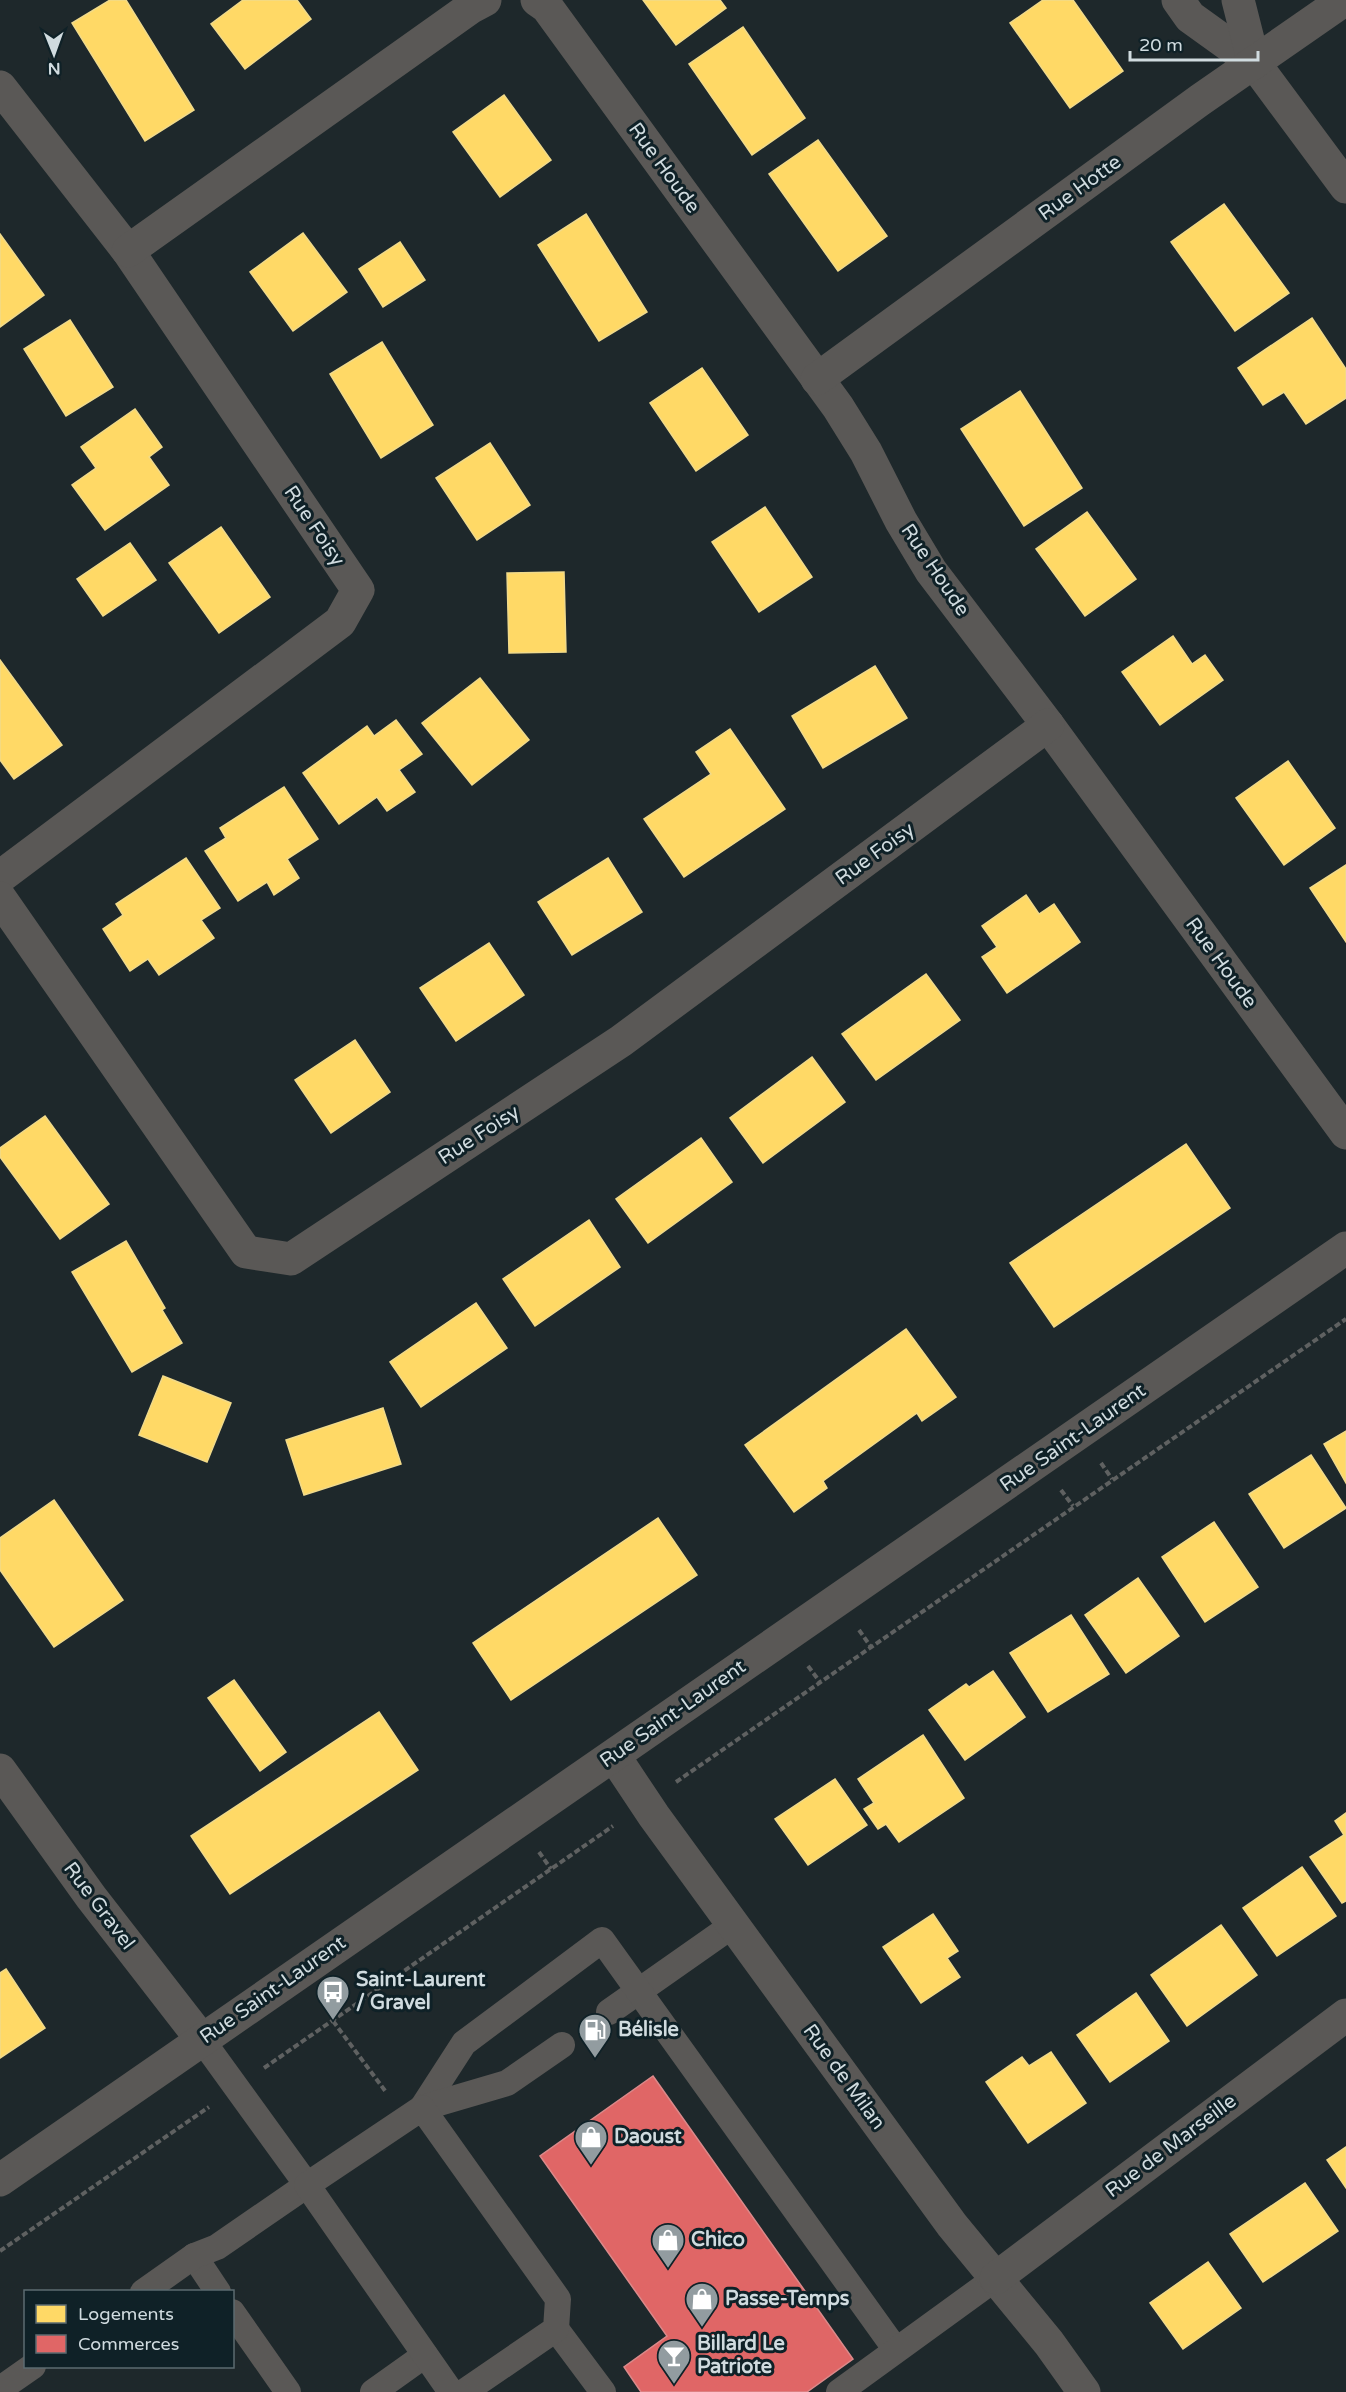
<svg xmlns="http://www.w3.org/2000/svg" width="1346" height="2392" font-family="'Varela Round',sans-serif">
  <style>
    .homes { fill: #ffd966; stroke: #f1da8a; stroke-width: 1.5 }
    .shops { fill: #e06666; stroke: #db898a; stroke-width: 1.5 }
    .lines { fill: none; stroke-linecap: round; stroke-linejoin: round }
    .path { stroke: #5f6161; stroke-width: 4; stroke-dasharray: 6 3; stroke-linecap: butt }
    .service { stroke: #5a5856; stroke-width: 26 }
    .minor { stroke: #5a5856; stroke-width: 33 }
    .labels { text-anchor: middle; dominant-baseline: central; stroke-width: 6; stroke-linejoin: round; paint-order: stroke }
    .street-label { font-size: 20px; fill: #d0dbdf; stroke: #0f2127 }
    .poi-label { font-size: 20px; font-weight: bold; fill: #d0dbdf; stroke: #0f2127; text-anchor: start }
  </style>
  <rect width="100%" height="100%" fill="#1e282b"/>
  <g class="homes">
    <polygon points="110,0 126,0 194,110 145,141 72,23"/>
    <polygon points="243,0 297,0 311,19 245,69 211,24"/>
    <polygon points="643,0 720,0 726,8 676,45"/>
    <polygon points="1043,0 1073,0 1123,71 1070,108 1010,23"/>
    <polygon points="743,27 805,118 752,155 689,64"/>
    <polygon points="504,95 551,160 500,197 453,132"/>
    <polygon points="818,140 887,236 838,271 769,174"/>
    <polygon points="1224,204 1289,293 1235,331 1171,242"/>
    <polygon points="586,214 647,312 599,341 538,245"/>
    <polygon points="303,233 347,292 293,331 250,272"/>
    <polygon points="0,234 44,295 0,327"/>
    <polygon points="400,242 425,280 383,307 359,269"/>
    <polygon points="1312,318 1346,369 1346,398 1306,424 1284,392 1263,405 1238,368"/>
    <polygon points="70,320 113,387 66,416 24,349"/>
    <polygon points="382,342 433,425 381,458 330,374"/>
    <polygon points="702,368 748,435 696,471 650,403"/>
    <polygon points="1020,391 1082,488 1024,526 961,429"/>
    <polygon points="135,409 162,447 149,457 169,485 105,530 72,485 96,468 81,447"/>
    <polygon points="490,443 530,505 477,540 436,478"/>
    <polygon points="765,507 812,577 759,612 712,542"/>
    <polygon points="1087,512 1136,579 1085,616 1036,549"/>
    <polygon points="221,527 270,597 219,633 169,563"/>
    <polygon points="130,543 156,580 103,616 77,579"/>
    <polygon points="564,572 566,652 509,653 507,573"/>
    <polygon points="1173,636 1192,664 1205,655 1223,680 1160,725 1122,672"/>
    <polygon points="0,660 62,745 14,779 0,760"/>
    <polygon points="875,666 907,718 823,768 792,716"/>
    <polygon points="480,678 529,740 472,785 422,723"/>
    <polygon points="396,720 422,754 399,770 415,792 387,811 377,797 339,824 303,773 367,726 374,736"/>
    <polygon points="730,729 785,809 684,877 644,819 711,774 696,752"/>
    <polygon points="1288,761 1335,828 1284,865 1236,798"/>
    <polygon points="284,787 318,839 287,859 299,878 274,895 267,882 238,901 205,851 226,838 220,828"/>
    <polygon points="186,858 220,908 201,920 214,938 159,975 148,959 130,971 103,929 123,915 116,904"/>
    <polygon points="608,858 642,912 572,955 538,902"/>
    <polygon points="1346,865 1346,942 1310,888"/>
    <polygon points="1026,895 1039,914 1054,904 1080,942 1007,993 982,957 997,947 982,926"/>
    <polygon points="489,943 524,995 456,1041 420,988"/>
    <polygon points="926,974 960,1020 876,1080 842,1034"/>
    <polygon points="355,1040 390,1092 331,1133 295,1080"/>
    <polygon points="812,1057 845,1102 763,1163 730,1118"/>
    <polygon points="45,1116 109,1204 60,1239 0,1157 0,1148"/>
    <polygon points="701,1138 732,1182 648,1243 616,1199"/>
    <polygon points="1186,1144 1230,1208 1054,1327 1010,1263"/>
    <polygon points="589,1220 620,1267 535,1326 503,1279"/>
    <polygon points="126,1241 165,1308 162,1310 182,1343 132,1372 72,1272"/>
    <polygon points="476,1303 507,1348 421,1407 390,1362"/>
    <polygon points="906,1329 956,1397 922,1421 917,1413 823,1481 827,1488 794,1512 745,1445"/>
    <polygon points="163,1376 231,1403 207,1462 139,1435"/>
    <polygon points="383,1408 401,1464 304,1495 286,1440"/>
    <polygon points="1346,1431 1346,1483 1324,1444"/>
    <polygon points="1311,1455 1346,1508 1284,1548 1249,1494"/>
    <polygon points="54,1500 123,1600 54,1647 0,1570 0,1538"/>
    <polygon points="658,1518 697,1575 511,1700 473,1643"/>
    <polygon points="1214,1522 1258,1587 1205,1622 1162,1557"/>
    <polygon points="1138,1578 1179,1636 1126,1673 1085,1615"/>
    <polygon points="1071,1615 1109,1674 1048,1712 1010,1653"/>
    <polygon points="993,1671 1025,1717 965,1760 929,1710 966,1684 969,1687"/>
    <polygon points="234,1680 286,1752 260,1771 208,1698"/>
    <polygon points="379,1712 418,1770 230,1894 191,1836"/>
    <polygon points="923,1735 964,1798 899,1842 886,1824 878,1829 864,1809 874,1803 858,1779"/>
    <polygon points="835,1779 867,1825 808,1865 775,1819"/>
    <polygon points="1346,1813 1346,1901 1342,1903 1310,1857 1344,1835 1335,1821"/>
    <polygon points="1302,1867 1336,1916 1277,1956 1243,1908"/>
    <polygon points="933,1914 958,1951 947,1958 960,1977 921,2003 883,1947"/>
    <polygon points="1221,1925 1257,1975 1187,2026 1151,1975"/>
    <polygon points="6,1969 45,2028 0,2058 0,1973"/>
    <polygon points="1136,1993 1169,2041 1110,2082 1077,2035"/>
    <polygon points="1051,2052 1086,2103 1028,2143 986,2082 1022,2057 1029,2066"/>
    <polygon points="1346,2147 1346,2188 1327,2160"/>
    <polygon points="1305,2183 1338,2231 1263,2282 1230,2234"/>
    <polygon points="1208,2262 1241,2308 1183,2349 1150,2303"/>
  </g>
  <polygon class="shops" points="653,2076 853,2359 807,2392 641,2392 624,2367 667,2336 540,2156"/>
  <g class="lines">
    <g class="path">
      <polyline points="1101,1463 1112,1479"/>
      <polyline points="1061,1490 1073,1506"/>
      <polyline points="859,1630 871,1647"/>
      <polyline points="808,1666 820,1682"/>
      <polyline points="676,1782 1346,1319"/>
      <polyline points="539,1852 551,1869"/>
      <polyline points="333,2021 386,2092"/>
      <polyline points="264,2068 613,1826"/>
      <polyline points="0,2251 209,2107"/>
    </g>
    <g class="service">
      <polyline points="609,2012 733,1925"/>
      <polyline points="422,2108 464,2043 602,1940 896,2350"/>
      <polyline points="422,2108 507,2083 562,2045"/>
      <polyline points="194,2256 218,2292"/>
      <polyline points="143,2292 194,2256 217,2247 307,2185 202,2040"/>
      <polyline points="232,2312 288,2392"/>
      <polyline points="556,2329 603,2392"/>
      <polyline points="0,2389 33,2366"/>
      <polyline points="373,2392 425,2355"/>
      <polyline points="451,2392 307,2185 422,2108 558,2299 556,2329 464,2392"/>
      <polyline points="839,2392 996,2278"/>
    </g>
    <g class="minor">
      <polyline points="537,0 547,7 838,407 866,452 901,521 931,571 1048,725 1346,1133"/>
      <polyline points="1178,0 1190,17 1254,63 1346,187"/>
      <polyline points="1238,0 1254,63"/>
      <polyline points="0,87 128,251 358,590 340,622 0,877"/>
      <polyline points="128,251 470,8 485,0"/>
      <polyline points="817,379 1200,100 1344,0"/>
      <polyline points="0,898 246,1252 291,1259 621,1041 1048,725"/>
      <polyline points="614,1756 654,1816 952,2225 1049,2343 1084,2392"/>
      <polyline points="0,1770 91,1897 202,2040"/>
      <polyline points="0,2180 1346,1248"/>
      <polyline points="996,2278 1346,2015"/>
    </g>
  </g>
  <defs>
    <g id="bus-pin" transform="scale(1.725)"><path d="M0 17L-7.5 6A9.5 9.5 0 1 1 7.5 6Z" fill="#929ca0" stroke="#0f2127"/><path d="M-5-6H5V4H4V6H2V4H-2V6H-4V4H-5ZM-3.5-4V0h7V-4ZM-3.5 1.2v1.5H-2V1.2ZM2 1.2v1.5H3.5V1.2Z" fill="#fff"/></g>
    <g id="fuel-pin" transform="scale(1.725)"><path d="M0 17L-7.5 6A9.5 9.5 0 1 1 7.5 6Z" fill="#929ca0" stroke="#0f2127"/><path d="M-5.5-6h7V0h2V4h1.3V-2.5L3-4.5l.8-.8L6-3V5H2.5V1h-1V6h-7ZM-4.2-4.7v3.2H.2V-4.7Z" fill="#fff"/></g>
    <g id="shop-pin" transform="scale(1.725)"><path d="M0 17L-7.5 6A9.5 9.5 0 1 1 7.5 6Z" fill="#929ca0" stroke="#0f2127"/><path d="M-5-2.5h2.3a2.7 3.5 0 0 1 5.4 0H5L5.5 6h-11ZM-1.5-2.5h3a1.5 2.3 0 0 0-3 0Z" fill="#fff"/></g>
    <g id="bar-pin" transform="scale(1.725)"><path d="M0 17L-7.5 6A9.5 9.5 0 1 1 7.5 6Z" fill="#929ca0" stroke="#0f2127"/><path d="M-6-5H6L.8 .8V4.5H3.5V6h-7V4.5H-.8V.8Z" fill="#fff"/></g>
  </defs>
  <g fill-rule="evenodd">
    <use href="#bus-pin" x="333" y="1992"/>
    <use href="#fuel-pin" x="595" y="2030"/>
    <use href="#shop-pin" x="591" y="2137"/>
    <use href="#shop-pin" x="668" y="2240"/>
    <use href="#shop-pin" x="702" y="2299"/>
    <use href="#bar-pin" x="674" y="2356"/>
  </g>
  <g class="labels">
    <g class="street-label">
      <text transform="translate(664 168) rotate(54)">Rue Houde</text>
      <text transform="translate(1080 188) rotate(-36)">Rue Hotte</text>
      <text transform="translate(314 526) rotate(56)">Rue Foisy</text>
      <text transform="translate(935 570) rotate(56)">Rue Houde</text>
      <text transform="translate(875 854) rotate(-36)">Rue Foisy</text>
      <text transform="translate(1221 963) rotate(54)">Rue Houde</text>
      <text transform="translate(479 1135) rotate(-33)">Rue Foisy</text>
      <text transform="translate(1073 1438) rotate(-35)">Rue Saint-Laurent</text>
      <text transform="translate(673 1714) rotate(-35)">Rue Saint-Laurent</text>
      <text transform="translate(99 1906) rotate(53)">Rue Gravel</text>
      <text transform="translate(273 1990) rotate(-35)">Rue Saint-Laurent</text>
      <text transform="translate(844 2077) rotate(54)">Rue de Milan</text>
      <text transform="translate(1171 2146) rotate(-37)">Rue de Marseille</text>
    </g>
    <g class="poi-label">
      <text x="356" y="1980">Saint-Laurent<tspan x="356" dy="23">/ Gravel</tspan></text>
      <text x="618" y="2030">Bélisle</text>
      <text x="614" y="2137">Daoust</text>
      <text x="691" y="2240">Chico</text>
      <text x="725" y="2299">Passe-Temps</text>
      <text x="697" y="2344">Billard Le<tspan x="697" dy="23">Patriote</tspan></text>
    </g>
  </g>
  <rect x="24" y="2290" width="210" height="78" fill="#0f2127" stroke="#5c6b71" stroke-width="1.5"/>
  <rect x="36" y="2305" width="30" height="18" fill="#ffd966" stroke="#5c6b71" stroke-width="1.5"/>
  <text x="78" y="2320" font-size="18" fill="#d0dbdf">Logements</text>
  <rect x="36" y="2335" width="30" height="18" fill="#e06666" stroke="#5c6b71" stroke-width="1.5"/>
  <text x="78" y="2350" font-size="18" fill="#d0dbdf">Commerces</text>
  <g transform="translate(54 54) rotate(179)" stroke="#0f2127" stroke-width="4.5" paint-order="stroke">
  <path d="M0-4.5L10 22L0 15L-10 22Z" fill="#d0dbdf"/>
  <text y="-9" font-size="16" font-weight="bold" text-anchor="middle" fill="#d0dbdf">N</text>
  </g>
  <path d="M1130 51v9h128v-9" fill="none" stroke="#d0dbdf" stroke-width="3"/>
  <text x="1139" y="51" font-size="18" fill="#d0dbdf" stroke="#0f2127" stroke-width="4.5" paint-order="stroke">20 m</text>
</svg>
